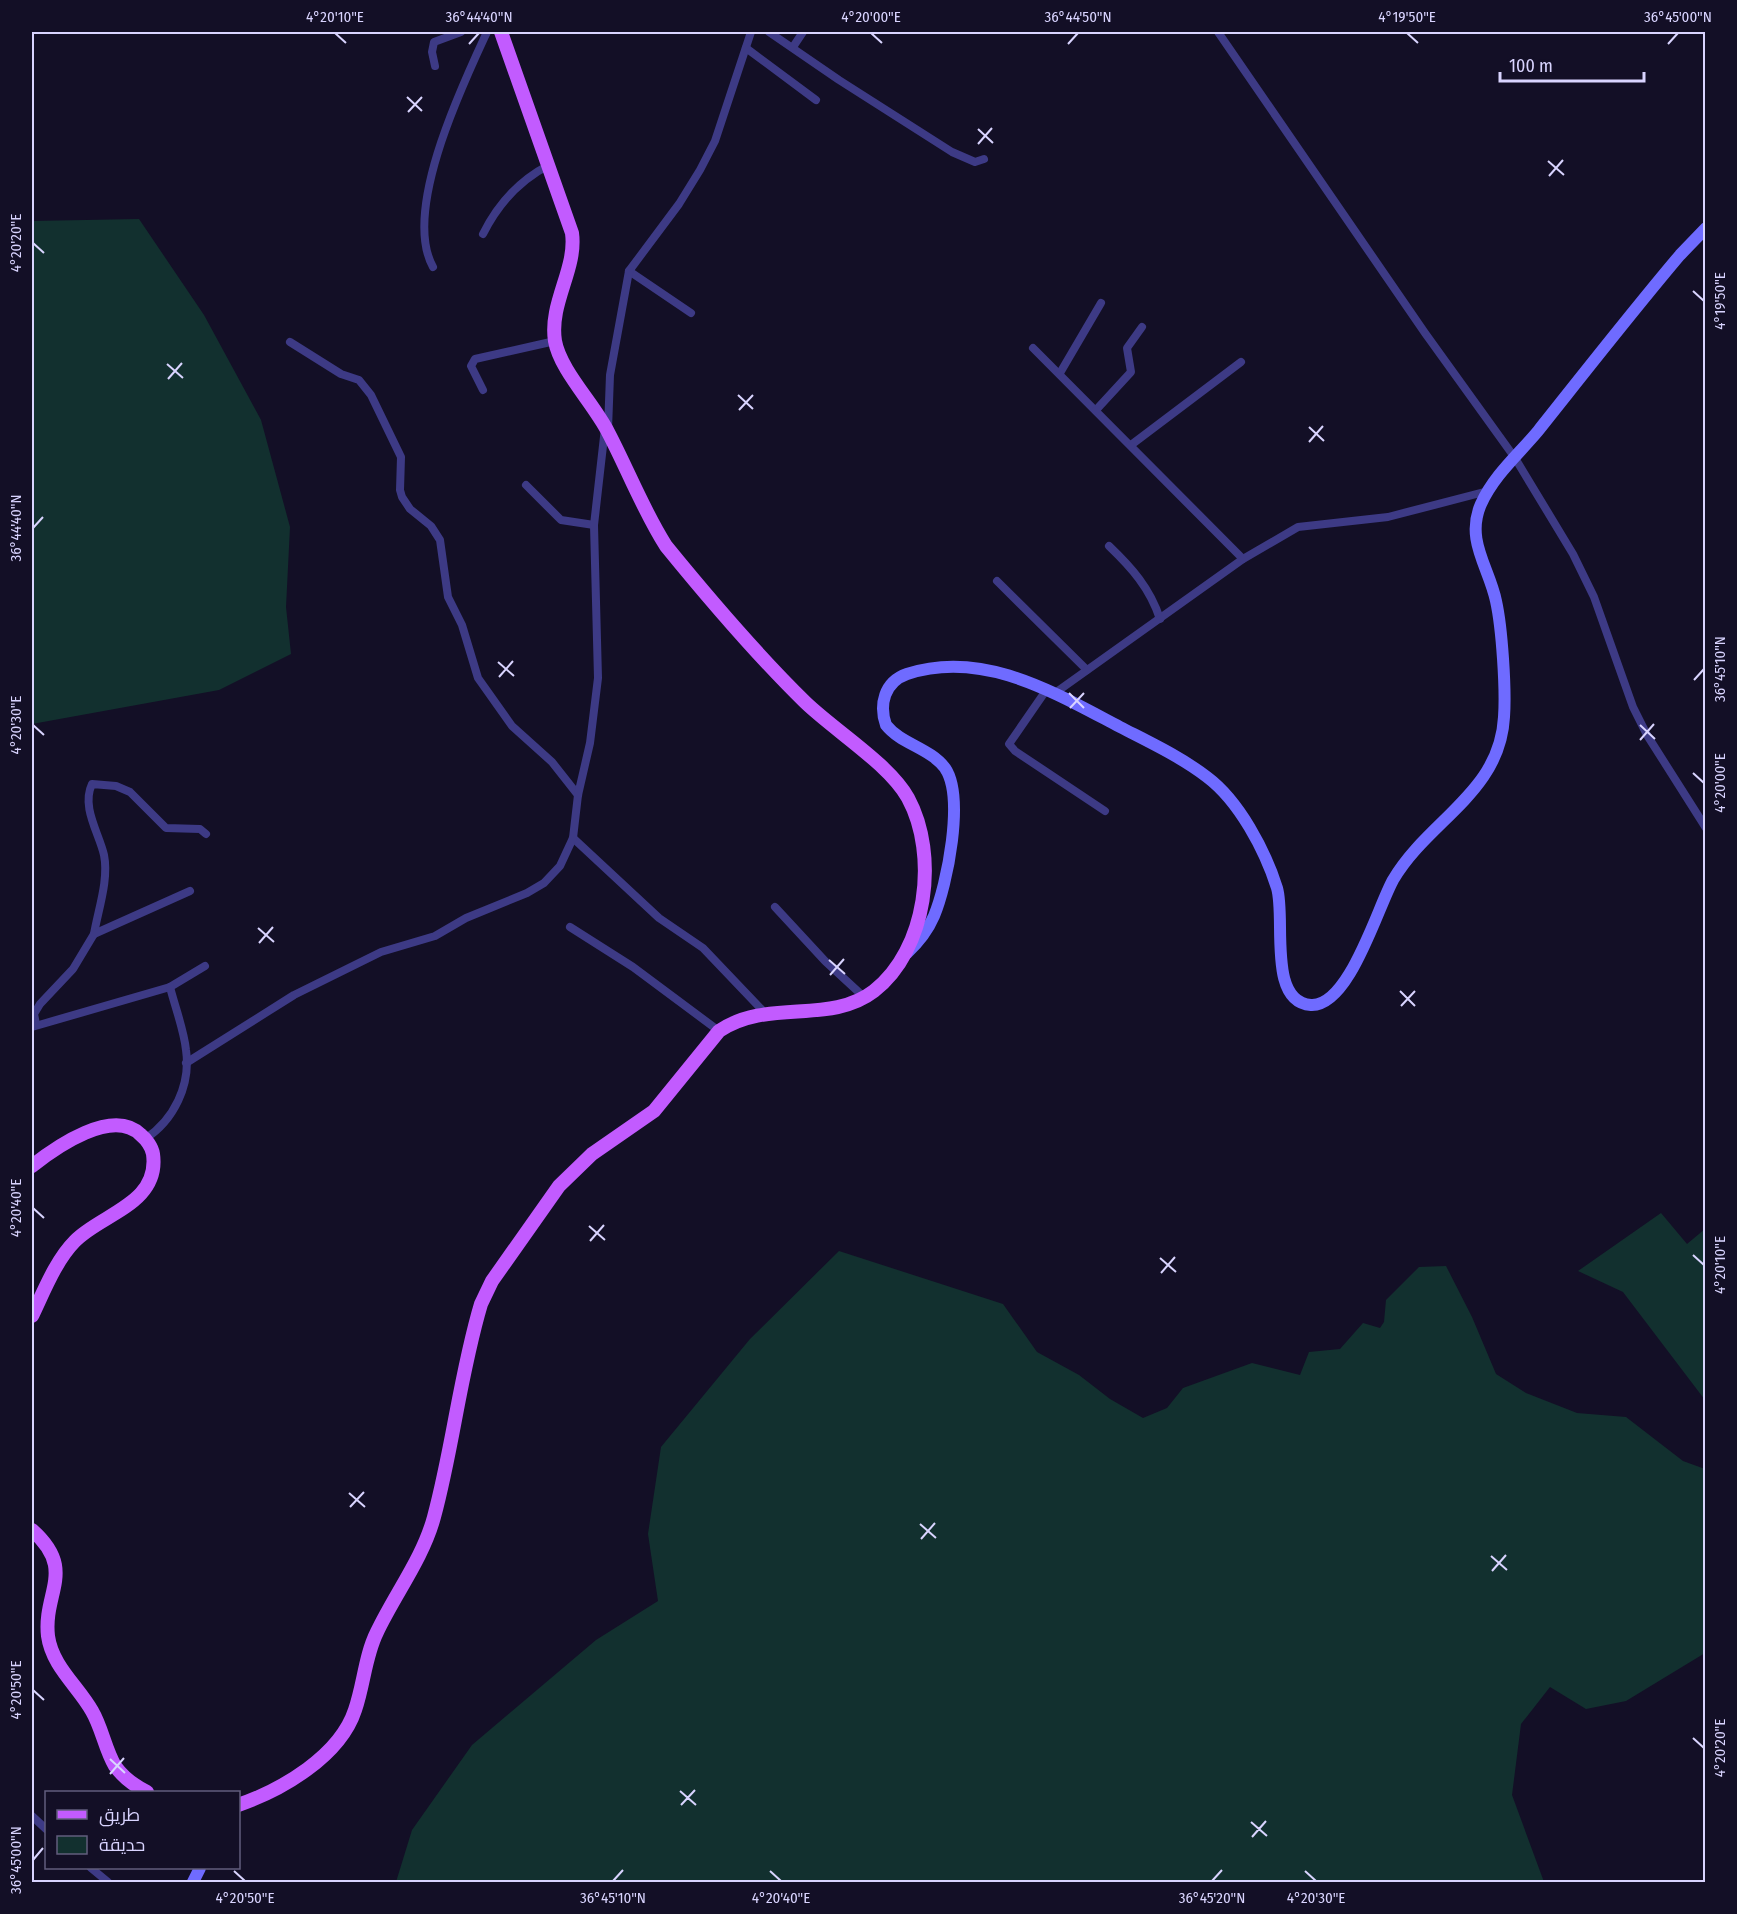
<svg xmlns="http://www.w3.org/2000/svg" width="1737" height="1914" font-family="'Fira Sans Condensed',Cairo,sans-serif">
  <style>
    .green { fill: #12302f }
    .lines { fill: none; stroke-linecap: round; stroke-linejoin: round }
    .street { stroke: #3d3a85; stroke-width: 8 }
    .secondary { stroke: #6f6bff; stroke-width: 12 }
    .primary { stroke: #c25bff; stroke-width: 14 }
    .ticks { fill: none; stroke: #d9d4ff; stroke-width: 2 }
    .neatline { fill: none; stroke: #d9d4ff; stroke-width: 2 }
    .ticks-label { font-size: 15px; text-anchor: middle; fill: #d9d4ff }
  </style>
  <rect width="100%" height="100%" fill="#130f26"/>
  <g class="green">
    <polygon points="139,219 204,315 261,420 290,527 286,607 291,654 219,690 32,724 32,221"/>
    <polygon points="1661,1213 1687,1244 1705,1229 1705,1400 1623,1292 1578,1271"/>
    <polygon points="839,1251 1003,1304 1037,1352 1079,1375 1110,1399 1143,1418 1167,1408 1183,1388 1252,1363 1300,1375 1309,1352 1340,1349 1363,1323 1380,1328 1384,1322 1386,1300 1419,1267 1446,1266 1472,1317 1496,1374 1526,1393 1577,1413 1626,1417 1683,1461 1705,1469 1705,1653 1626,1701 1586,1709 1550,1687 1521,1724 1512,1795 1544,1882 396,1882 412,1830 472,1745 596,1640 658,1601 648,1534 661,1447 750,1339"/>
  </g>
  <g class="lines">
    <g class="street">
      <polyline points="769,32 839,80 952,152 975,162 984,159"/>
      <polyline points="1218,32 1425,333 1515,458 1573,554 1594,597 1633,707 1647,735 1706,828"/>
      <polyline points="793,47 803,32"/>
      <polyline points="746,48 816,100"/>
      <polyline points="435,66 432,52 434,42 461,32"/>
      <path d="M483,234C498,204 520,180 549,165"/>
      <path d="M433,267C402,211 462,86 487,32"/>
      <polyline points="629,271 691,313"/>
      <polyline points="290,342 341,374 359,380 371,395 401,457 400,490 402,497 410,509 431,526 440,540 448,597 462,625 478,678 512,726 552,762 578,795"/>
      <polyline points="1033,348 1243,559"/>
      <polyline points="1060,373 1101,303"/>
      <polyline points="483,390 471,366 475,359 555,341"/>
      <polyline points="1096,410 1131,372 1127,348 1142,327"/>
      <polyline points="608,429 610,375 629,271 679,204 700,170 715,141 751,32"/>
      <polyline points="1131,445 1241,362"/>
      <polyline points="526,485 561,520 594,525"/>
      <path d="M1109,546C1131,567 1150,588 1160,619"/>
      <polyline points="997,581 1087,670"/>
      <polyline points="1047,689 1009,744 1015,751 1105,811"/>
      <polyline points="1055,693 1243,559 1298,527 1388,517 1488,491"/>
      <polyline points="573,838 659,918 703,948 765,1013"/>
      <polyline points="775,907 825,961 864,997"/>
      <polyline points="570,927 633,967 719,1031"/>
      <path d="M94,934C98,910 109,880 104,855C99,833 81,807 92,784L116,786L130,792L166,828L200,829L206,834"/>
      <polyline points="36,1024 34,1014 40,1004 73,969 94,934 190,891"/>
      <polyline points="32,1027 170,987 205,966"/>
      <polyline points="186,1063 294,995 381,952 435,936 466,918 527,893 544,883 560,866 573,838 578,795 590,743 598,678 594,525 605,428"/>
      <path d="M145,1139C174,1120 191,1085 186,1050C184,1030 175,1007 170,987"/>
      <polyline points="32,1816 46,1829"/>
      <polyline points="91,1868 108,1882"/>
    </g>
    <g class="secondary">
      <path d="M907,953C918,943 928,930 934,916C947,885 965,797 945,768C930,748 901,744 886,725C879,705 884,682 907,674C983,649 1055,693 1120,727C1149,742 1181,757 1207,777C1239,801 1265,850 1277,888C1286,918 1267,1002 1311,1005C1349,1007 1377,909 1393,880C1428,820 1500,793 1504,717C1506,689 1502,628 1496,601C1489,567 1465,540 1481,504C1494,475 1518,455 1538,431C1585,372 1631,313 1680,255L1706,228"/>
      <polyline points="193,1882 200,1868"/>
    </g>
    <g class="primary">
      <path d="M32,1166C56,1147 113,1107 141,1135C146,1139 152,1147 153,1154C160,1204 101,1214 75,1241C56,1260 44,1291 32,1316"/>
      <path d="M32,1530C77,1570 43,1592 48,1636C52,1666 78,1686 92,1711C102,1728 105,1749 115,1766C123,1777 135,1786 147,1792"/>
      <path d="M238,1805C282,1790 340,1756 355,1710C364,1684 365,1656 377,1632C395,1594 423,1558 434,1517C453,1447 460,1374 481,1304L492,1281L559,1186L592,1154L654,1111L719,1031C768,998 830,1025 874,991C927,950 939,855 908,798C889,764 835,731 805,702C755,653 710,600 666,546C643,510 628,470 608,432C594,404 560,370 555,341C549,303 577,269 572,233L501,32"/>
    </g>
  </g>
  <path class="ticks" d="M335,33L346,43M871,33L882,43M1407,33L1418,43M469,44L479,33M1068,44L1078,33M1668,44L1678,33M407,97L422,111M408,112L422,97M978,129L993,143M978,144L992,128M1548,161L1564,175M1549,176L1563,160M33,243L44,253M1693,291L1704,301M167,364L183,378M168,379L182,363M738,395L753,409M739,410L753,395M1309,427L1324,441M1309,442L1323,426M33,528L43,517M498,662L514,676M499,677L513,661M1694,680L1704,669M1069,693L1084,708M1070,708L1084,693M33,725L44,735M1640,725L1655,739M1640,740L1654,724M1693,773L1704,783M258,928L274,942M259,943L273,927M829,960L845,974M830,975L844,959M1400,991L1415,1006M1401,1006L1415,991M33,1208L44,1218M589,1226L605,1240M590,1241L604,1225M1693,1255L1704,1265M1160,1258L1176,1272M1161,1273L1175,1257M349,1493L365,1507M350,1507L364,1492M920,1524L936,1538M921,1539L935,1523M1491,1556L1507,1570M1492,1571L1506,1555M33,1690L44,1700M1693,1738L1704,1748M110,1759L125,1773M110,1774L124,1758M680,1791L696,1805M681,1805L695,1790M1251,1822L1267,1836M1252,1837L1266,1821M33,1860L43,1848M234,1871L245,1881M770,1871L781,1881M1305,1871L1316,1881M613,1881L623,1870M1212,1881L1222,1870"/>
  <rect width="1737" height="1914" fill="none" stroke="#130f26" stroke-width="66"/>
  <rect x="45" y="1791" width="195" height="78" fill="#130f26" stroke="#625e7d" stroke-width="1.5"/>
  <rect x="57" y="1810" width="30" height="9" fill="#c25bff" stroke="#625e7d" stroke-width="1.5"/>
  <text x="99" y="1821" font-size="18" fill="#d9d4ff">طريق</text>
  <rect x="57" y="1836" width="30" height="18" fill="#12302f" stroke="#625e7d" stroke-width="1.5"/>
  <text x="99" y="1851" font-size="18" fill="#d9d4ff">حديقة</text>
  <path d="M1500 72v9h144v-9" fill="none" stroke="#d9d4ff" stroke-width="3"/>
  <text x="1509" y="72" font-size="18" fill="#d9d4ff" stroke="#130f26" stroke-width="4.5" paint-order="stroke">100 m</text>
  <rect x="33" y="33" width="1671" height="1848" class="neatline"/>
  <g class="ticks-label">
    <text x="335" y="22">4°20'10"E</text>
    <text x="479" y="22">36°44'40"N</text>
    <text x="871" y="22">4°20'00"E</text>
    <text x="1078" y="22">36°44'50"N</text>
    <text x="1407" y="22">4°19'50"E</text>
    <text x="1678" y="22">36°45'00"N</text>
    <text transform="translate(16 243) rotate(-90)" y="5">4°20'20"E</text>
    <text transform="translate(1720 301) rotate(-90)" y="5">4°19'50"E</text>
    <text transform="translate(16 528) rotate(-90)" y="5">36°44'40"N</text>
    <text transform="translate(1720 669) rotate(-90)" y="5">36°45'10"N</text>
    <text transform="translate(16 725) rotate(-90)" y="5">4°20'30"E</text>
    <text transform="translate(1720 783) rotate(-90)" y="5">4°20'00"E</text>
    <text transform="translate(16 1208) rotate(-90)" y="5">4°20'40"E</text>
    <text transform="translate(1720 1265) rotate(-90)" y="5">4°20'10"E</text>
    <text transform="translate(16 1690) rotate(-90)" y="5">4°20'50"E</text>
    <text transform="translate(1720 1748) rotate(-90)" y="5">4°20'20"E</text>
    <text transform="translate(16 1860) rotate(-90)" y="5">36°45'00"N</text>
    <text x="245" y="1903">4°20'50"E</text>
    <text x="613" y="1903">36°45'10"N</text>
    <text x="781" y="1903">4°20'40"E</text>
    <text x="1212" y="1903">36°45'20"N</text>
    <text x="1316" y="1903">4°20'30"E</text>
  </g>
</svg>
